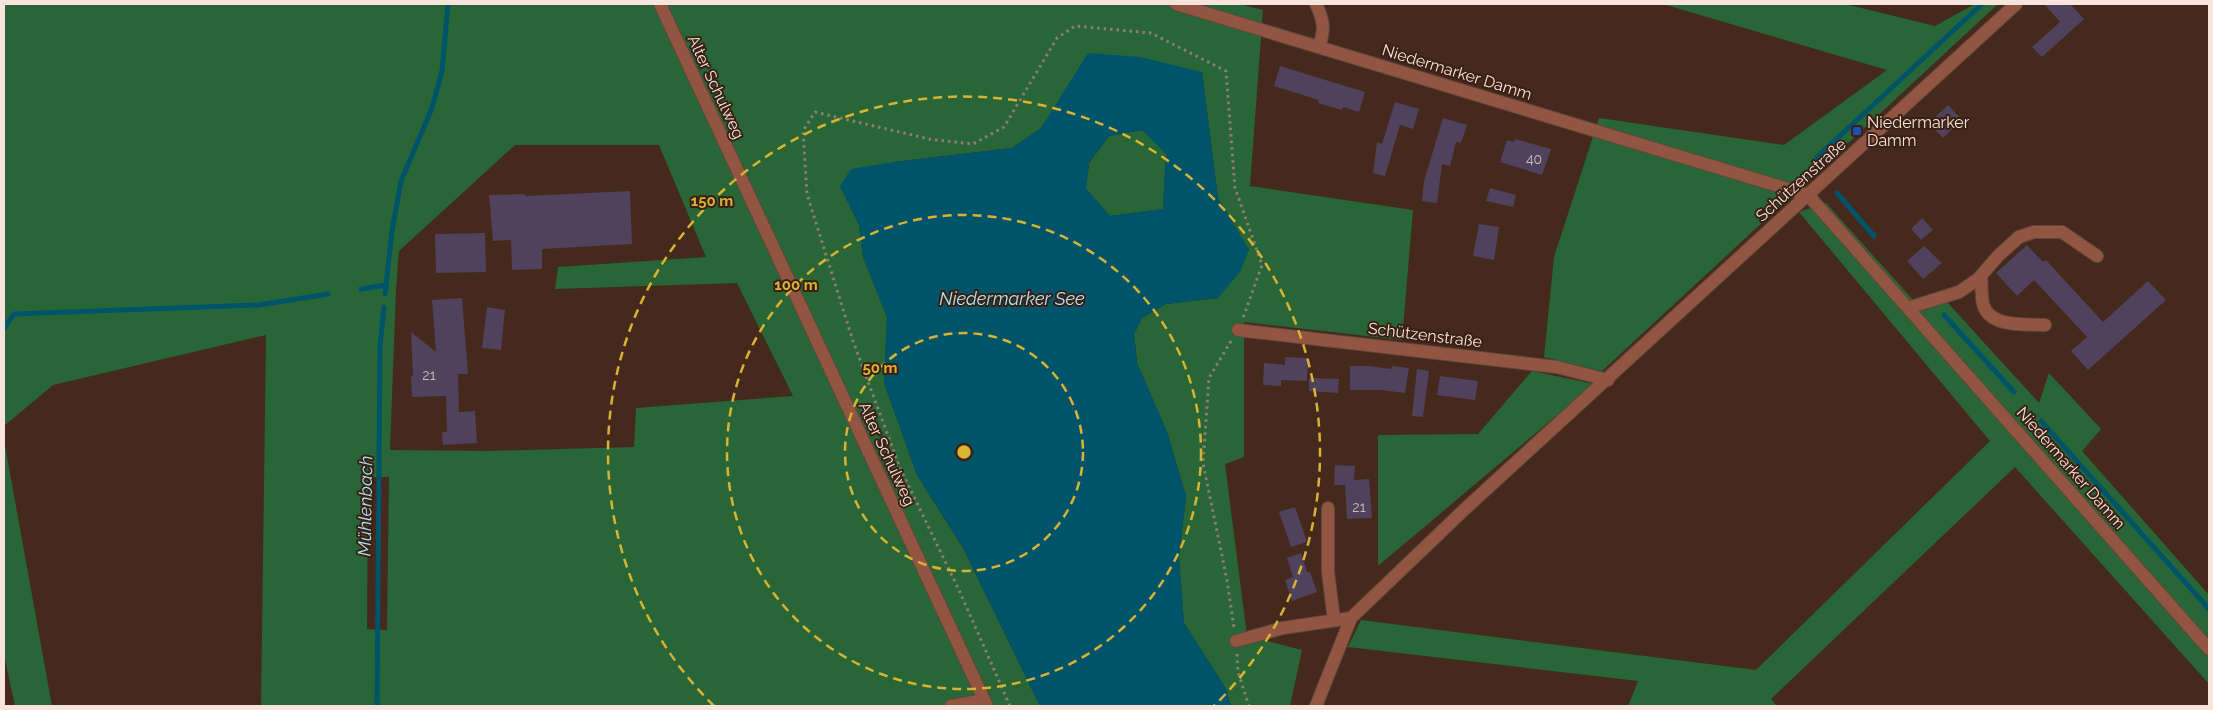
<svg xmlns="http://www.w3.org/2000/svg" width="2213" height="710" font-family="Raleway,sans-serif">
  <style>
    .green { fill: #286637; fill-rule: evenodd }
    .water { fill: #00546a; fill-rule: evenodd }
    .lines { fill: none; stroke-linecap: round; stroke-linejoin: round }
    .stream { stroke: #00546a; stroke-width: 5 }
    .building { fill: #50415c }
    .minor-casing { stroke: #61473c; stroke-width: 14 }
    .path { stroke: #937b71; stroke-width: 3; stroke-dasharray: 2.5 4; stroke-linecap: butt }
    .minor { stroke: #915542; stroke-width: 12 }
    .ring { fill: none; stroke: #dab333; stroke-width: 2.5; stroke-dasharray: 9 6 }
    .transit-dot { fill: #1a4fb4; stroke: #3a1f13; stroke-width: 2 }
    .labels { text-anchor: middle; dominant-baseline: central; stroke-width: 4; stroke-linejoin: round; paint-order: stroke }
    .number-label { font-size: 14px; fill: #cdbbbc }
    .street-label { font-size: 16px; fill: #f7e4dc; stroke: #3a1f13 }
    .poi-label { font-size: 16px; fill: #f7e4dc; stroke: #3a1f13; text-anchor: start }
    .water-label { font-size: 18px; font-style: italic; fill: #ace4f9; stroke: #3a1f13 }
    .centre { fill: #dab333; stroke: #3a1f13; stroke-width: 2.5 }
    .ring-label { font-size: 15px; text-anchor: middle; font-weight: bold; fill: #dab333; stroke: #3a1f13; stroke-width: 4; stroke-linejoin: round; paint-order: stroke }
  </style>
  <rect width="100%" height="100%" fill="#45291d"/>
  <g class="green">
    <path d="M4,4H1240L1263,10L1250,186L1413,210L1402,340L1244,322V457L1225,464L1247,636L1302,650L1290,706H1231L1225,687L1184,623L1179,558L1186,496L1167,432L1137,363L1134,334L1142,318L1166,304L1218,298L1249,250L1218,198L1202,72L1061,98L1041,128L1012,148L894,162L840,186L859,225L863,257L887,317L884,383L917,475L963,548L1040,706H261L266,335L53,385L4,426ZM515,145H659L706,257L558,267L555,289L737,283L793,396L636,408L634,447L487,451L390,450L396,289L399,251ZM368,477H389L387,630L367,629Z"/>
    <polygon points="1663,4 1845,4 1935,26 1975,4 1998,4 1602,371 1544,357 1554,257 1599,118 1784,145 1887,70"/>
    <polygon points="1142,130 1166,153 1163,209 1110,216 1086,189 1089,163 1109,136"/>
    <polygon points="1826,203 1923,311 1947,302 2039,403 2049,373 2101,429 2082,451 2209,595 2209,684 2015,467 1771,699 1777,706 1628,706 1638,681 1348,647 1361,620 1756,670 1990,441 1799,212"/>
    <polygon points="1532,371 1594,384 1378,566 1378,435 1478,434"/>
    <polygon points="4,440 52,706 15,706 4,655"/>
  </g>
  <path class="water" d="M1088,53L1140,57L1202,72L1218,198L1249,250L1240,272L1218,298L1166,304L1142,318L1134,334L1137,363L1167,432L1186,496L1179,558L1184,623L1225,687L1231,706H1040L963,548L917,475L884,383L887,317L863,257L859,225L840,186L851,169L894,162L1012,148L1041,128ZM1142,130L1166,154L1163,209L1110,216L1086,189L1089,163L1109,136Z"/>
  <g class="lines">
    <g class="stream">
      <polyline points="1817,157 1982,4"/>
      <polyline points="1837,193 1874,236"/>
      <polyline points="361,289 386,285"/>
      <polyline points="385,294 392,231 401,181 432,108 442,71 448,4"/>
      <polyline points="1944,315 2014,392"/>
      <polyline points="4,328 14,314 259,305 328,294"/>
      <polyline points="2041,421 2209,609"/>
      <polyline points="377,706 380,347 384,307"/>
    </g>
  </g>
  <g class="building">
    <polygon points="2044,4 2070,4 2084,19 2042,57 2032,47 2060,22"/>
    <polygon points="1280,66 1365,92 1359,112 1343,107 1342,110 1318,103 1319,100 1274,86"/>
    <polygon points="1395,102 1419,109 1413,129 1400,125 1385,176 1373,173 1377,142 1382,144"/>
    <polygon points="1948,105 1962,120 1943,138 1929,123"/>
    <polygon points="1443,118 1467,125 1461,143 1456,142 1450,166 1442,164 1437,203 1422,201 1424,181"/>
    <polygon points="1515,139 1551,149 1542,175 1500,162 1507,140 1514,142"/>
    <polygon points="1490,188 1516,195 1513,207 1486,201"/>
    <polygon points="630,191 632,244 542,249 542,269 512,270 511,240 493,241 489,195 525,194 525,196"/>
    <polygon points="1922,218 1933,230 1921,240 1911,229"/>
    <polygon points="1479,224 1499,227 1494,260 1473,256"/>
    <polygon points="485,233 486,272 436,273 435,234"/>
    <polygon points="2027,245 2043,262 2046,260 2103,322 2148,281 2166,300 2088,370 2071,351 2087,337 2034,280 2017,296 1996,273"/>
    <polygon points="1924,246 1942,263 1923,279 1907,261"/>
    <polygon points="462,298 468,374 458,374 459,412 475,411 477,443 443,445 442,432 447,432 446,396 412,397 411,376 413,376 411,332 436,352 432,300"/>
    <polygon points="487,307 505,310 501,350 482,348"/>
    <polygon points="1285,357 1308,358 1307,381 1281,380 1281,386 1263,385 1264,363 1285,365"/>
    <polygon points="1350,366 1369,366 1391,369 1392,366 1409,368 1405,393 1380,390 1350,390"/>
    <polygon points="1417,369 1429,371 1423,417 1412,416"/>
    <polygon points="1440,376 1478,381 1475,400 1437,395"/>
    <polygon points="1309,378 1339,379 1338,393 1309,391"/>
    <polygon points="1335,465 1355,466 1354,480 1369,479 1372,518 1347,519 1345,485 1334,485"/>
    <polygon points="1295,507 1307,542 1291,547 1279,512"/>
    <polygon points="1301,553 1307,572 1310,572 1317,592 1292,601 1285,580 1293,577 1287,558"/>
  </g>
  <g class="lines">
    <g class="minor-casing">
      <g id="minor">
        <polyline points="660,4 987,706"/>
        <polyline points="1176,4 1808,195 2209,649"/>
        <path d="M1316,4C1324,21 1325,29 1319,47"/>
        <path d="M1981,276C1982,285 1981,295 1983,304C1989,328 2026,324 2045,325"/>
        <polyline points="1908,308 1959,292 1978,279 1999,255 2019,237 2034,232 2062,232 2097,256"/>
        <polyline points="1238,330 1557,367 1608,380"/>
        <polyline points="1328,508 1328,572 1334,620"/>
        <polyline points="1236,641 1283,628 1351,618"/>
        <polyline points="951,706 984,700"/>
        <polyline points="1316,706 1351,618 1466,508 2016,4"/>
      </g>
    </g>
    <g class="path">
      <polyline points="1231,341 1209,378 1203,463 1227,580 1234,628"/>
      <polyline points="1237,654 1238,672 1249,706"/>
      <polyline points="1010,706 959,590 900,468 853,341 807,194 803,131 815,112 929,139 973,144 1004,127 1057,38 1075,26 1151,33 1226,71 1235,188 1262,265 1243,318"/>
    </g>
    <use href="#minor" class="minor"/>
  </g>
  <g class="ring">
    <circle cx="964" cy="452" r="119"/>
    <circle cx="964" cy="452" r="237"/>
    <path d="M714 706A356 356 0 1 1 1214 706"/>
  </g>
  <rect class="transit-dot" x="1852" y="126" width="10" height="10" rx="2.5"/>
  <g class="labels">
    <g class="number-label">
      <text x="1534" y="159">40</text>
      <text x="429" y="375">21</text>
      <text x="1359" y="507">21</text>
    </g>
    <g class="street-label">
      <text transform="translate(1457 72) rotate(17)">Niedermarker Damm</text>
      <text transform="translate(716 87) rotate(65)">Alter Schulweg</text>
      <text transform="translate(1801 180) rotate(-42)">Schützenstraße</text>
      <text transform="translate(1425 335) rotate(7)">Schützenstraße</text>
      <text transform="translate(887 454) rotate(65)">Alter Schulweg</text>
      <text transform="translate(2071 468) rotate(49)">Niedermarker Damm</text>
    </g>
    <g class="poi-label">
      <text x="1867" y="122">Niedermarker<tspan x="1867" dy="18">Damm</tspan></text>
    </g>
    <g class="water-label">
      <text x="1012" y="298">Niedermarker See</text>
      <text transform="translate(365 506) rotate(-89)">Mühlenbach</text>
    </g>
  </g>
  <circle cx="964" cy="452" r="8" class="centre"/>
  <g class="ring-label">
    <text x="712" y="206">150 m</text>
    <text x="796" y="290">100 m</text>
    <text x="880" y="373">50 m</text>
  </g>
  <rect width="2213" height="710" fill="none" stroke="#f7e4dc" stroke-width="10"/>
</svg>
